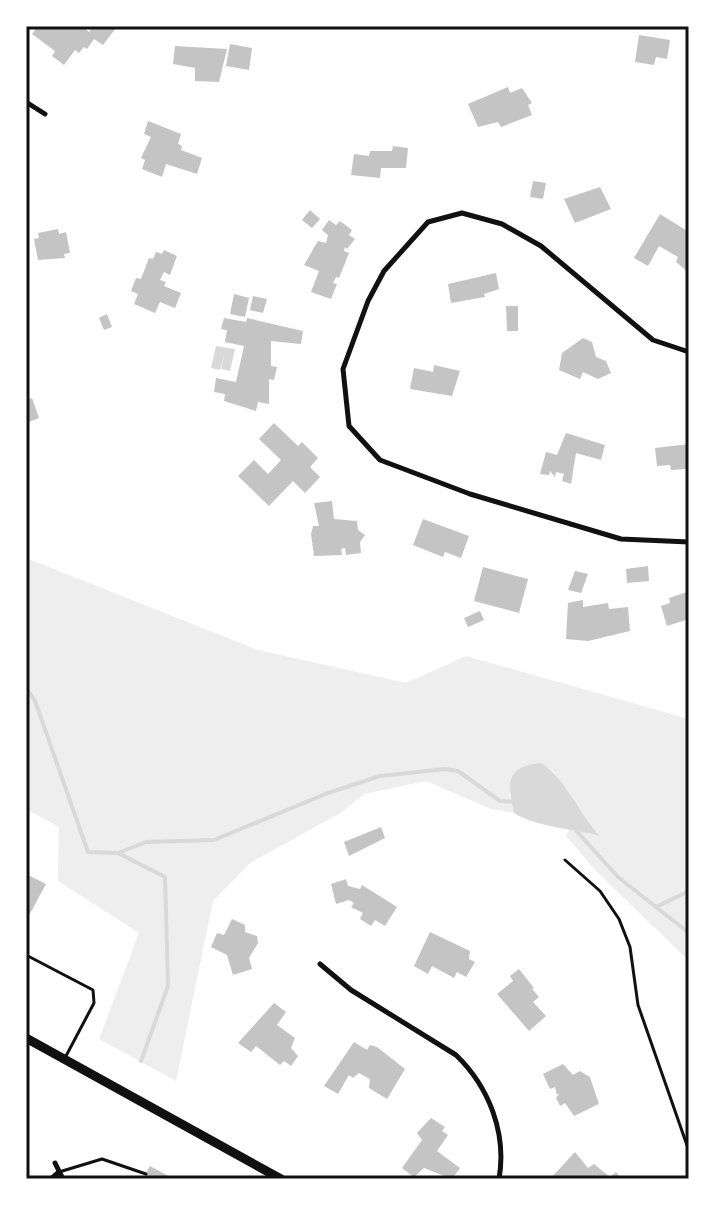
<svg xmlns="http://www.w3.org/2000/svg" width="715" height="1205" font-family="'Nunito Sans',sans-serif">
  <style>
    .green { fill: #eee }
    .water { fill: #d9d9d9 }
    .lines { fill: none; stroke-linecap: round; stroke-linejoin: round }
    .stream { stroke: #d9d9d9; stroke-width: 4 }
    .building { fill: #c4c4c4 }
    .service { stroke: #111; stroke-width: 3 }
    .minor { stroke: #111; stroke-width: 5 }
    .primary { stroke: #111; stroke-width: 9 }
    .neatline { fill: none; stroke: #111; stroke-width: 3 }
  </style>
  <rect width="100%" height="100%" fill="#fff"/>
  <polygon class="green" points="26,558 258,650 406,683 466,656 689,719 689,961 596,871 566,836 570,828 599,835 581,816 553,771 509,793 514,813 491,809 426,781 364,794 342,812 250,863 213,901 176,1081 99,1039 139,933 58,881 59,827 26,809"/>
  <g class="water">
    <polygon points="216,346 235,349 230,371 221,369 225,352 220,370 211,368"/>
    <path d="M541,763C566,779 579,814 600,836C572,828 539,828 514,813C507,783 506,766 541,763Z"/>
  </g>
  <g class="lines">
    <g class="stream">
      <polyline points="26,688 35,701 88,852 118,853 146,842 214,840 328,793 380,776 445,769 458,771 500,801 517,802"/>
      <polyline points="573,827 618,877 689,933"/>
      <polyline points="118,853 165,877 168,986 141,1061"/>
      <polyline points="656,907 689,891"/>
    </g>
  </g>
  <g class="building">
    <polygon points="32,26 82,26 89,32 94,26 116,28 103,45 94,39 87,49 84,47 79,53 75,50 64,65 52,56 55,51 32,34 36,29"/>
    <polygon points="639,35 670,40 667,59 656,57 654,65 635,62"/>
    <polygon points="230,44 252,48 249,70 226,66"/>
    <polygon points="175,46 227,49 219,82 195,81 195,68 173,64"/>
    <polygon points="508,87 510,93 522,88 532,103 528,105 532,115 501,127 498,122 478,127 468,104"/>
    <polygon points="148,121 181,134 178,144 182,146 181,150 202,158 197,174 166,164 162,177 142,169 145,160 141,158 151,137 144,134"/>
    <polygon points="393,146 408,148 406,168 381,168 380,178 351,175 354,154 369,156 370,151 392,151"/>
    <polygon points="533,181 546,183 543,199 530,197"/>
    <polygon points="600,187 611,209 575,223 564,199"/>
    <polygon points="310,210 320,219 312,228 302,220"/>
    <polygon points="660,214 689,232 689,273 676,262 678,257 659,246 648,266 634,258"/>
    <polygon points="329,220 336,225 340,221 352,230 349,235 355,239 347,249 345,247 344,251 349,253 339,278 336,277 333,283 337,284 331,299 311,292 319,271 304,265 318,241 326,243 328,235 322,230"/>
    <polygon points="58,229 59,234 66,232 70,253 64,254 65,258 38,260 34,239 39,238 38,233"/>
    <polygon points="164,250 177,256 170,275 164,272 160,280 166,282 164,286 181,293 175,308 160,302 155,313 134,304 138,294 131,291 136,278 141,279 149,258 153,259 156,252 162,254"/>
    <polygon points="496,273 499,289 484,294 485,297 451,303 448,284"/>
    <polygon points="234,294 249,298 245,317 230,314"/>
    <polygon points="253,296 267,299 263,313 250,310"/>
    <polygon points="506,306 518,306 518,331 507,331"/>
    <polygon points="107,314 112,327 104,330 99,318"/>
    <polygon points="224,318 246,322 247,318 303,331 301,344 271,341 271,366 277,367 274,380 269,379 269,404 258,402 256,411 224,401 225,394 214,392 216,378 236,382 244,346 225,342 227,330 221,329"/>
    <polygon points="583,338 592,342 596,357 606,361 611,373 598,379 583,372 580,379 559,370 562,353"/>
    <polygon points="434,365 460,371 452,396 410,389 414,368 433,372"/>
    <polygon points="32,398 39,418 26,423 26,400"/>
    <polygon points="274,423 298,446 302,442 318,458 310,467 320,477 305,493 293,481 269,506 238,476 254,460 268,474 281,460 259,439"/>
    <polygon points="566,433 605,445 601,460 576,453 571,484 562,481 564,474 556,472 555,477 550,471 549,475 540,474 546,452 557,455"/>
    <polygon points="689,444 686,469 671,470 670,465 657,466 655,448"/>
    <polygon points="332,501 334,519 357,521 358,530 365,535 360,542 361,553 346,555 345,548 341,549 342,555 314,556 311,534 313,526 319,526 314,503"/>
    <polygon points="423,519 469,536 461,558 445,552 443,557 413,545"/>
    <polygon points="648,566 649,581 627,583 626,569"/>
    <polygon points="483,567 528,579 519,613 474,601"/>
    <polygon points="575,571 588,574 581,593 568,590"/>
    <polygon points="687,592 689,619 667,626 661,606 670,603 669,598"/>
    <polygon points="583,600 583,607 608,603 609,609 628,607 630,631 588,641 566,639 568,603"/>
    <polygon points="480,611 484,620 468,627 464,618"/>
    <polygon points="381,827 385,838 349,856 344,842"/>
    <polygon points="26,874 46,884 26,921"/>
    <polygon points="346,879 348,886 360,889 362,885 397,907 385,926 375,920 371,926 360,919 363,913 351,907 354,903 349,900 336,904 331,884"/>
    <polygon points="232,919 245,925 245,932 257,936 258,943 249,958 252,969 233,975 227,955 211,947 217,933 224,935"/>
    <polygon points="430,932 470,951 469,959 475,962 466,977 457,972 454,978 432,966 428,974 414,966"/>
    <polygon points="519,969 534,988 532,989 539,997 533,1002 546,1016 529,1031 497,994 513,981 510,976"/>
    <polygon points="274,1003 286,1012 277,1025 295,1038 291,1048 298,1056 291,1066 284,1061 280,1065 256,1046 251,1052 238,1043"/>
    <polygon points="354,1042 367,1050 370,1045 377,1047 405,1069 387,1099 369,1088 370,1079 359,1073 353,1078 349,1075 338,1094 324,1086"/>
    <polygon points="563,1064 573,1075 580,1071 590,1077 599,1104 574,1116 565,1103 560,1106 556,1098 560,1093 557,1095 555,1087 550,1089 543,1074"/>
    <polygon points="431,1118 445,1127 442,1131 448,1135 437,1151 460,1168 452,1179 424,1168 414,1177 402,1168 422,1140 417,1133"/>
    <polygon points="575,1152 588,1168 594,1164 610,1177 616,1172 622,1179 550,1179"/>
    <polygon points="150,1166 174,1179 143,1179"/>
  </g>
  <g class="lines">
    <g class="service">
      <polyline points="565,860 600,891 619,919 630,947 638,1005 689,1151"/>
      <polyline points="26,955 93,990 94,1003 66,1056"/>
      <polyline points="59,1172 102,1159 146,1174"/>
    </g>
    <g class="minor">
      <polyline points="26,102 45,114"/>
      <polyline points="689,352 653,340 541,246 502,224 462,213 428,222 384,271 368,301 343,369 349,426 380,460 470,494 621,539 689,542"/>
      <path d="M320,964L351,990L456,1055C489,1087 507,1133 499,1179"/>
      <polyline points="55,1163 63,1179"/>
      <polyline points="51,1179 59,1172"/>
    </g>
    <polyline class="primary" points="26,1038 281,1179"/>
  </g>
  <rect width="715" height="1205" fill="none" stroke="#ffffff" stroke-width="56"/>
  <rect x="28" y="28" width="659" height="1149" class="neatline"/>
</svg>
